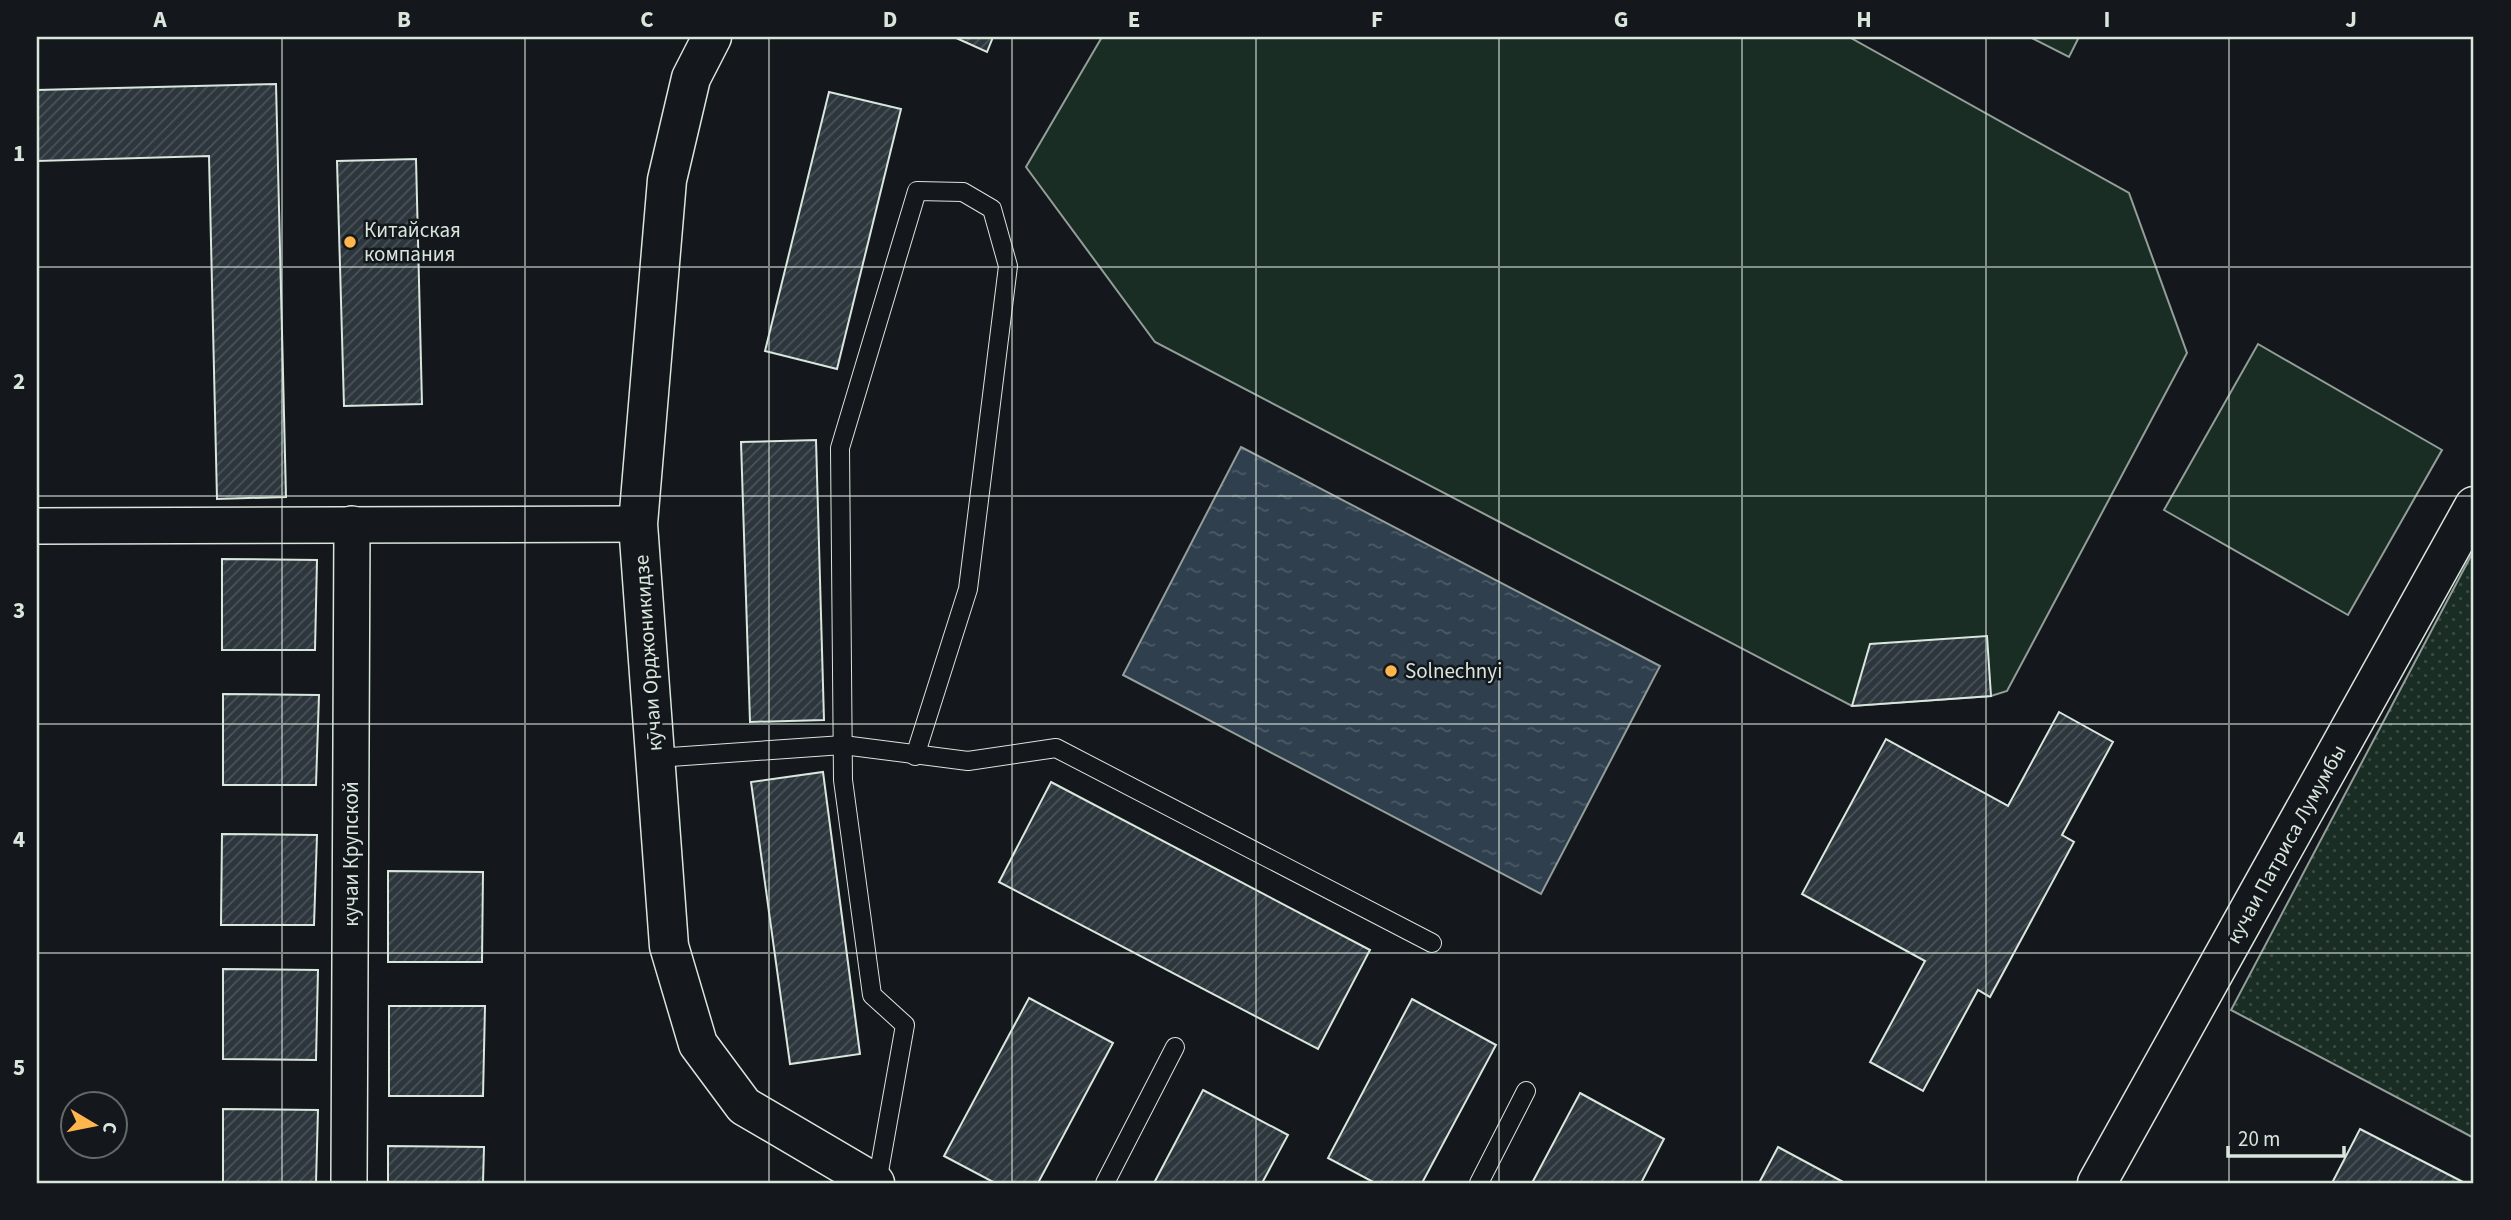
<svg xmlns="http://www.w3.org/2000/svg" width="2511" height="1220" font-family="'Source Sans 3',sans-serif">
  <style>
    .green { fill: url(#green-dots); stroke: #939e99; stroke-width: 2 }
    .pitch { fill: #1a2d24; stroke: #939e99; stroke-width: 2 }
    .water { fill: url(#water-ripples); stroke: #939e99; stroke-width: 2 }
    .building { fill: url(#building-hatch); stroke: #d8e6dc; stroke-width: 2 }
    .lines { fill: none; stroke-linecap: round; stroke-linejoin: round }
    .service-casing { stroke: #d8e6dc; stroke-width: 20 }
    .minor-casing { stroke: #d8e6dc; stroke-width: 38 }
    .tertiary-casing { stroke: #d8e6dc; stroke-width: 41 }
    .service { stroke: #14181c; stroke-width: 18 }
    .minor { stroke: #14181c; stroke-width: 35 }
    .tertiary { stroke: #14181c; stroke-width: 38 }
    .grid { fill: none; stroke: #d8e6dc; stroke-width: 2; stroke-opacity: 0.55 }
    .poi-dot { fill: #ffb74d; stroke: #14181c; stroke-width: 2.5 }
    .labels { text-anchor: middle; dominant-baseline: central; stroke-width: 5; stroke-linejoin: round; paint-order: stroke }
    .poi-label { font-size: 21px; fill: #d8e6dc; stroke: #14181c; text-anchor: start }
    .street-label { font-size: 21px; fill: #d8e6dc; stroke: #14181c }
    .neatline { fill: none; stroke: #d8e6dc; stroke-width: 2.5 }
    .grid-label { font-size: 23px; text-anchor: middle; font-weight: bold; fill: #d8e6dc }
  </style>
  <defs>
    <pattern id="green-dots" width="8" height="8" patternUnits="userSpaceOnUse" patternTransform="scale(1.75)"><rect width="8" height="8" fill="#1a2d24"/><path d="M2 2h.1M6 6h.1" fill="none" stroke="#3b4b43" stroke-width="1.8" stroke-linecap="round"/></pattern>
    <pattern id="water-ripples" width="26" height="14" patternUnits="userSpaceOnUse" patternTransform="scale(1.75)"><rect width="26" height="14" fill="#2f3f4d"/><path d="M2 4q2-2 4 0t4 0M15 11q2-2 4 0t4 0" fill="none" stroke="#4c5b66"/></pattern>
    <pattern id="building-hatch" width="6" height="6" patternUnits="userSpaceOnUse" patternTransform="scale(1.75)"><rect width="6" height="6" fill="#2c363c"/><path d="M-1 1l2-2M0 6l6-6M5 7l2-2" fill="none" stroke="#4a5358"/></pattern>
  </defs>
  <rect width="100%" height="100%" fill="#14181c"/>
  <polygon class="green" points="2474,550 2474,1138 2231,1010"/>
  <g class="pitch">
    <polygon points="1102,37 1849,37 2129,193 2187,353 2007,691 1991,696 1852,706 1155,342 1026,167"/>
    <polygon points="2030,37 2079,37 2069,57"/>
    <polygon points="2258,344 2442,450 2348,615 2164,510"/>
  </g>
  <polygon class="water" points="1241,447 1660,666 1541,894 1123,675"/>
  <g class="building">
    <polygon points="954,37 993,37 987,52"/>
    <polygon points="276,84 286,497 217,499 209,156 37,161 37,90"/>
    <polygon points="829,92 901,109 837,369 765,351"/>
    <polygon points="416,159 422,404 344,406 337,161"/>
    <polygon points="816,440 824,720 750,722 741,442"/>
    <polygon points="222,559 317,560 315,650 222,650"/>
    <polygon points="1987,636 1991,696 1852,706 1870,644"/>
    <polygon points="223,694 319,695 316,785 223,785"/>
    <polygon points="2059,712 2113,742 2062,835 2074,842 1990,997 1978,990 1923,1091 1870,1062 1925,961 1802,894 1886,739 2008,806"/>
    <polygon points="823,772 860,1054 790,1064 751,782"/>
    <polygon points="1051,782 1370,950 1318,1049 999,882"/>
    <polygon points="222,834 317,835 314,925 221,925"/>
    <polygon points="388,871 483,872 482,962 388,962"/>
    <polygon points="223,969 318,970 316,1060 223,1059"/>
    <polygon points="1029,998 1113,1043 1038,1183 995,1183 944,1156"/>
    <polygon points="1412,999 1496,1045 1422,1183 1375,1183 1328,1158"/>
    <polygon points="389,1006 485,1006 483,1096 389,1096"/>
    <polygon points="1203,1090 1288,1135 1262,1183 1154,1183"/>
    <polygon points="1580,1093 1664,1139 1641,1183 1532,1183"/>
    <polygon points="223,1109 318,1110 316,1183 223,1183"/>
    <polygon points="2360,1129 2465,1183 2332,1183"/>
    <polygon points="388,1146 484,1147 483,1183 388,1183"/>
    <polygon points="1778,1147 1845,1183 1759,1183"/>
  </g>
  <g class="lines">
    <g class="service-casing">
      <g id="service">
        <polyline points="656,758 843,745 968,761 1056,748 1432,943"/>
        <polyline points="877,1183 905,1025 872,995 843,780 840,448 917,191 963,192 992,209 1008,266 968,589 915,756"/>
        <polyline points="1105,1183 1175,1047"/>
        <polyline points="1479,1183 1526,1091"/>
      </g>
    </g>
    <g class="minor-casing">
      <g id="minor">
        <polyline points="37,526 638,524"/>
        <polyline points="349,1183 352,524"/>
      </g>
    </g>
    <g class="tertiary-casing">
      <g id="tertiary">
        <polyline points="712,37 691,78 667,180 638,524 669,946 698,1044 744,1106 875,1183"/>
        <polyline points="2097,1183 2474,506"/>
      </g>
    </g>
    <use href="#service" class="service"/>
    <use href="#minor" class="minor"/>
    <use href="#tertiary" class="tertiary"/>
  </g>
  <path class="grid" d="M282,37V1183M525,37V1183M769,37V1183M1012,37V1183M1256,37V1183M1499,37V1183M1742,37V1183M1986,37V1183M2229,37V1183M37,267H2474M37,496H2474M37,724H2474M37,953H2474"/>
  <g class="poi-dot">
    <circle cx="350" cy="242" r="7"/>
    <circle cx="1391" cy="671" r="7"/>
  </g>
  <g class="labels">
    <g class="poi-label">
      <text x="364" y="230">Китайская<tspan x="364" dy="24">компания</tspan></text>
      <text x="1405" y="671">Solnechnyi</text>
    </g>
    <g class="street-label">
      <text transform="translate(648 653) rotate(-94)">кӯчаи Орджоникидзе</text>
      <text transform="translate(2286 844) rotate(-61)">кучаи Патриса Лумумбы</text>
      <text transform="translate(351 854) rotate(-90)">кучаи Крупской</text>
    </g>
  </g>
  <rect width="2511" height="1220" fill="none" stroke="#14181c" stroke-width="77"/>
  <g transform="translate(94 1125) rotate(100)"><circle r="33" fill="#14181c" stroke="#626a69" stroke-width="2"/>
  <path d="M0-5L12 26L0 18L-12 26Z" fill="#ffb74d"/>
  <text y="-10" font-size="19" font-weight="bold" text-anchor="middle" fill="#d8e6dc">С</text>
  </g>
  <path d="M2228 1146v10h116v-10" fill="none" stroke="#d8e6dc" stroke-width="3.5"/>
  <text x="2238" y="1146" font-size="21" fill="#d8e6dc" stroke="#14181c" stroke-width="5" paint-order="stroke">20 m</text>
  <rect x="38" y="38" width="2434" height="1144" class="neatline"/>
  <g class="grid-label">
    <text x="160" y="27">A</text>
    <text x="404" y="27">B</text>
    <text x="647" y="27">C</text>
    <text x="890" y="27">D</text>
    <text x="1134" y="27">E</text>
    <text x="1377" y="27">F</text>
    <text x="1621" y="27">G</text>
    <text x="1864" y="27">H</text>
    <text x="2107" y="27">I</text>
    <text x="2351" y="27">J</text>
    <text x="19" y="161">1</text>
    <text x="19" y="389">2</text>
    <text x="19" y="618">3</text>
    <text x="19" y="847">4</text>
    <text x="19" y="1075">5</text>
  </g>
</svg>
